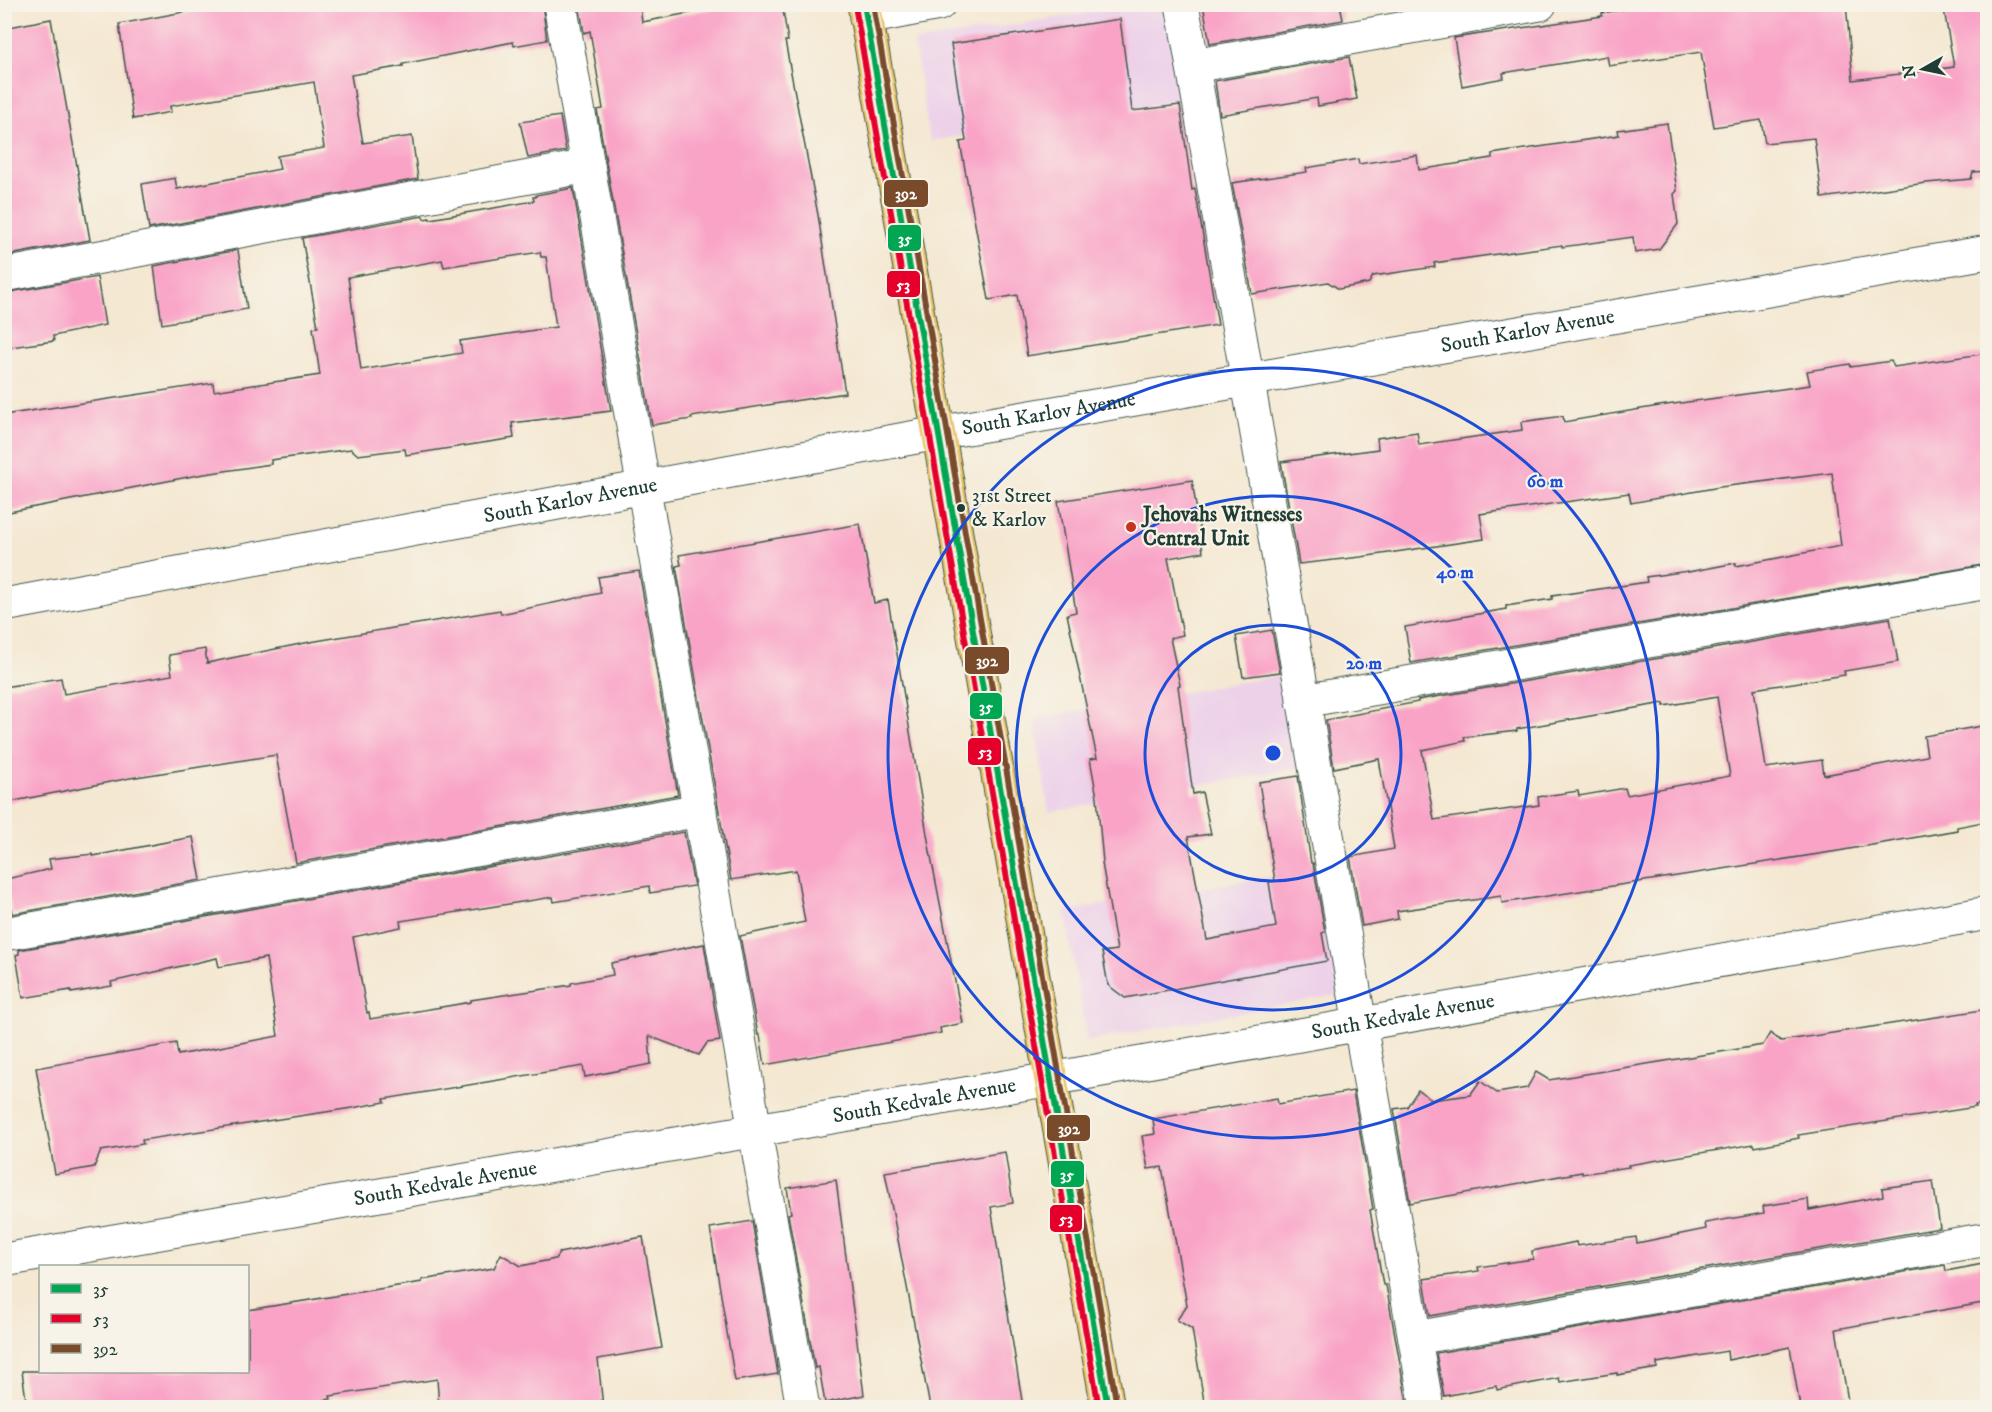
<svg xmlns="http://www.w3.org/2000/svg" width="1992" height="1412" font-family="'IM FELL DW Pica',serif">
  <style>
    .built { fill: #edd1e9 }
    .building { fill: #f9a4c7; fill-rule: evenodd }
    .lines { fill: none; stroke-linecap: round; stroke-linejoin: round }
    .minor-casing { stroke: #3f574c; stroke-width: 35 }
    .major-casing { stroke: #3f574c; stroke-width: 35 }
    .minor { stroke: #fff; stroke-width: 33 }
    .major { stroke: #ebc669; stroke-width: 33 }
    .bus-1-casing { stroke: #f7f3e8; stroke-width: 10 }
    .bus-2-casing { stroke: #f7f3e8; stroke-width: 10 }
    .bus-3-casing { stroke: #f7f3e8; stroke-width: 10 }
    .bus-1 { stroke: #00a651; stroke-width: 6 }
    .bus-2 { stroke: #e4002b; stroke-width: 6 }
    .bus-3 { stroke: #7a4b2a; stroke-width: 6 }
    .ring { fill: none; stroke: #1d4ed8; stroke-width: 3 }
    .bus-dot { fill: #1f3d34; stroke: #f7f3e8; stroke-width: 2 }
    .poi-dot { fill: #c8321e; stroke: #f7f3e8; stroke-width: 2 }
    .labels { text-anchor: middle; dominant-baseline: central; stroke-width: 4.5; stroke-linejoin: round; paint-order: stroke }
    .bus-label { font-size: 20px; fill: #1f3d34; stroke: #f7f3e8; text-anchor: start }
    .street-label { font-size: 21px; fill: #1f3d34; stroke: #f7f3e8 }
    .poi-label { font-size: 21px; font-weight: bold; fill: #1f3d34; stroke: #f7f3e8; text-anchor: start }
    .centre { fill: #1d4ed8; stroke: #f7f3e8; stroke-width: 3 }
    .ring-label { font-size: 18px; text-anchor: middle; font-weight: bold; fill: #1d4ed8; stroke: #f7f3e8; stroke-width: 4.5; stroke-linejoin: round; paint-order: stroke }
    .line-badge { stroke: #f7f3e8; stroke-width: 2 }
    .badge-label { font-size: 16px; text-anchor: middle; font-weight: bold; fill: #fff }
  </style>
  <rect width="100%" height="100%" fill="#f7f3e8"/>
  <filter id="ink" filterUnits="userSpaceOnUse"><feTurbulence type="fractalNoise" baseFrequency=".0167" numOctaves="2"/><feDisplacementMap in="SourceGraphic" scale="12" xChannelSelector="R" yChannelSelector="G"/><feConvolveMatrix kernelMatrix="1 2 1 2 8 2 1 2 1" color-interpolation-filters="sRGB"/></filter>
  <filter id="wash" filterUnits="userSpaceOnUse"><feTurbulence type="fractalNoise" baseFrequency=".008" numOctaves="4" result="noise"/><feDisplacementMap in="SourceGraphic" scale="24" xChannelSelector="R" yChannelSelector="G"/><feGaussianBlur stdDeviation="1.35" result="paint"/><feColorMatrix in="noise" values="0 0 0 0 0 0 0 0 0 0 0 0 0 0 0 0 0 1.4 0 .05"/><feComposite in="paint" operator="in"/></filter>
  <g filter="url(#wash)">
    <rect width="100%" height="100%" fill="#f4e8d2"/>
    <g class="built">
      <polygon points="1132,5 1182,5 1199,98 930,141 914,42"/>
      <polygon points="1298,672 1314,765 1049,812 1034,719"/>
      <polygon points="1333,866 1354,992 1087,1041 1065,911"/>
    </g>
    <g id="blocks">
      <g class="building">
        <polygon points="227,4 542,4 547,40 514,46 513,42 403,64 403,66 351,75 363,143 412,136 418,179 149,229 142,184 175,178 177,189 280,169 277,156 324,148 314,82 170,106 171,112 133,119 119,24"/>
        <polygon points="579,4 640,4 642,22 736,4 782,4 788,41 785,41 818,215 845,393 691,417 692,419 652,425 597,110 603,109 590,31 584,33"/>
        <polygon points="1203,4 1340,4 1343,20 1210,44"/>
        <polygon points="1657,4 1846,4 1853,80 1954,67 1943,4 1988,4 1988,171 1973,172 1971,179 1926,183 1822,198 1814,138 1765,143 1761,120 1714,127 1701,52 1609,66 1607,56 1503,73 1504,78 1462,86 1454,38 1602,16 1602,13"/>
        <polygon points="51,19 90,240 4,256 4,28"/>
        <polygon points="1120,19 1132,111 1180,105 1192,190 1195,189 1218,325 1027,356 1017,295 989,300 960,142 966,141 951,44"/>
        <polygon points="1349,57 1357,99 1318,106 1317,98 1220,115 1215,81"/>
        <polygon points="560,116 566,151 528,158 520,122"/>
        <polygon points="1667,123 1677,191 1674,194 1678,224 1659,249 1635,253 1633,237 1562,247 1562,245 1434,263 1435,267 1373,276 1369,283 1339,289 1328,282 1252,294 1232,183 1307,172 1306,168 1358,159 1359,164 1417,155 1419,170 1492,158 1492,154 1619,135 1618,130"/>
        <path d="M573,188L611,411L512,423L514,438L406,455L405,449L358,455L351,449L271,460V464L198,475L4,513V415L213,383L214,391L320,375L313,328L318,327L302,238L423,216L424,219L430,218V219L534,201L533,197H536V195ZM540,252L541,257H546L556,327L460,341L462,353L361,370L348,277L442,260L444,267Z"/>
        <polygon points="238,250 247,309 162,324 154,266"/>
        <polygon points="97,277 105,325 53,336 54,341 4,348 4,293"/>
        <polygon points="1988,353 1988,564 1411,663 1405,627 1506,609 1506,606 1552,599 1552,596 1647,582 1646,577 1688,571 1688,572 1736,563 1736,566 1841,546 1832,473 1720,487 1631,503 1629,493 1480,514 1484,539 1361,557 1299,564 1281,462 1378,449 1377,438 1417,432 1419,445 1522,430 1521,422 1563,416 1564,422 1659,406 1810,385 1807,371 1850,364 1851,367 1891,361 1894,367"/>
        <polygon points="1192,480 1203,552 1168,558 1183,635 1170,638 1180,685 1178,686 1193,794 1202,792 1211,834 1188,837 1207,940 1276,927 1269,882 1275,881 1259,782 1298,776 1311,863 1313,863 1325,932 1322,933 1327,961 1125,998 1108,985 1102,952 1117,950 1102,863 1103,862 1097,797 1090,759 1097,758 1067,614 1076,612 1058,501"/>
        <polygon points="860,524 874,603 888,600 929,846 963,1023 940,1028 941,1033 765,1065 760,1035 758,1035 740,936 805,922 796,870 731,880 676,566 681,565 679,555"/>
        <polygon points="639,571 678,795 296,863 276,755 130,778 4,803 4,687 61,678 64,694 172,675 169,655 205,649 207,663 310,642 500,610 501,614 601,593 598,577"/>
        <path d="M1890,618L1898,662L1844,671L1845,675L1754,689L1766,768L1822,760L1824,775L1927,756L1924,736L1988,725V821L1957,827V830L1838,851L1502,903L1501,896L1397,911L1398,919L1362,926L1350,857L1394,849L1379,759L1334,768L1326,720L1418,702V700ZM1717,697L1730,776L1627,795L1625,788L1579,796L1578,791L1538,797L1539,805L1434,820L1422,750L1465,741L1464,737L1517,731V729L1664,703V706Z"/>
        <polygon points="1272,630 1280,672 1243,677 1236,636"/>
        <polygon points="684,832 694,886 650,893 649,886 554,902 553,897 400,921 401,927 353,937 367,1013 369,1012 370,1019 471,1002 471,1000 571,985 571,983 613,975 611,963 704,944 720,1041 707,1043 699,1055 649,1036 651,1064 585,1077 583,1066 384,1099 385,1102 352,1108 142,1140 143,1144 101,1151 94,1167 55,1174 36,1068 176,1043 178,1055 278,1036 266,958 219,967 217,958 111,982 112,986 71,993 71,990 23,998 16,955 19,954 19,950"/>
        <polygon points="193,837 201,880 12,914 6,879 51,869 49,859 93,854 93,856"/>
        <polygon points="1988,1009 1988,1103 1975,1105 1976,1107 1798,1135 1799,1138 1755,1147 1754,1144 1628,1165 1629,1167 1582,1174 1582,1172 1410,1203 1394,1109 1407,1107 1418,1090 1432,1100 1470,1095 1480,1081 1497,1093 1527,1088 1536,1072 1549,1080 1763,1045 1770,1033 1781,1041"/>
        <polygon points="1353,1091 1373,1209 1370,1210 1383,1285 1386,1285 1407,1403 1405,1404 1405,1407 1205,1407 1192,1329 1177,1320 1187,1305 1164,1178 1162,1167 1148,1169 1142,1136 1155,1134 1153,1119 1277,1098 1278,1104"/>
        <polygon points="1005,1152 1013,1203 991,1207 1023,1407 930,1407 885,1172"/>
        <polygon points="836,1180 864,1395 825,1403 819,1367 815,1368 788,1214 791,1213 787,1188"/>
        <polygon points="1933,1181 1940,1228 1430,1316 1424,1279 1479,1271 1478,1267 1533,1259 1532,1251 1576,1242 1577,1246 1636,1237 1637,1243 1706,1229 1705,1223 1764,1213 1763,1206 1808,1199 1809,1210 1883,1196 1882,1188"/>
        <polygon points="752,1221 778,1374 735,1381 710,1228"/>
        <polygon points="643,1237 662,1348 598,1359 603,1407 439,1407 437,1379 330,1396 331,1399 284,1407 27,1407 22,1371 248,1371 248,1310 422,1282 422,1280 494,1268 501,1254 521,1266 555,1259 559,1253"/>
        <polygon points="1988,1263 1988,1302 1836,1329 1849,1407 1800,1407 1790,1347 1728,1360 1727,1351 1657,1363 1657,1368 1617,1375 1617,1373 1560,1382 1559,1378 1497,1390 1496,1386 1444,1396 1436,1353 1945,1265 1946,1271"/>
      </g>
    </g>
  </g>
  <g filter="url(#ink)">
    <use href="#blocks" fill-opacity="0" stroke="#3f574c" stroke-width="1.5"/>
    <g class="lines">
      <g class="minor-casing">
        <g id="minor">
          <polyline points="560,4 803,1408"/>
          <polyline points="1182,4 1427,1408"/>
          <polyline points="866,18 939,4"/>
          <polyline points="1193,66 1540,4"/>
          <polyline points="4,275 588,166"/>
          <path id="s1" d="M4,605L938,433L1988,252"/>
          <polyline points="1303,701 1988,582"/>
          <polyline points="4,934 700,810"/>
          <path id="s2" d="M4,1260L1051,1079L1988,913"/>
          <polyline points="1415,1338 1988,1239"/>
        </g>
      </g>
      <g class="major-casing">
        <polyline id="major" points="864,4 1108,1408"/>
      </g>
      <use href="#minor" class="minor"/>
      <use href="#major" class="major"/>
      <g class="bus-1-casing">
        <polyline id="bus-1" points="864,4 1108,1408"/>
      </g>
      <g class="bus-2-casing">
        <polyline id="bus-2" points="855,6 1099,1408"/>
      </g>
      <g class="bus-3-casing">
        <polyline id="bus-3" points="873,4 1117,1406"/>
      </g>
      <use href="#bus-1" class="bus-1"/>
      <use href="#bus-2" class="bus-2"/>
      <use href="#bus-3" class="bus-3"/>
    </g>
  </g>
  <g class="ring">
    <circle cx="1273" cy="753" r="128"/>
    <circle cx="1273" cy="753" r="257"/>
    <circle cx="1273" cy="753" r="385"/>
  </g>
  <circle class="bus-dot" cx="961" cy="508" r="5"/>
  <circle class="poi-dot" cx="1131" cy="527" r="6"/>
  <g class="labels">
    <g class="bus-label">
      <text x="972" y="496">31st Street<tspan x="972" dy="24">&amp; Karlov</tspan></text>
    </g>
    <g class="street-label">
      <text stroke="none"><textPath href="#s1" startOffset="1548">South Karlov Avenue</textPath></text>
      <text stroke="none"><textPath href="#s1" startOffset="1062">South Karlov Avenue</textPath></text>
      <text stroke="none"><textPath href="#s1" startOffset="576">South Karlov Avenue</textPath></text>
      <text stroke="none"><textPath href="#s2" startOffset="1420">South Kedvale Avenue</textPath></text>
      <text stroke="none"><textPath href="#s2" startOffset="934">South Kedvale Avenue</textPath></text>
      <text stroke="none"><textPath href="#s2" startOffset="448">South Kedvale Avenue</textPath></text>
    </g>
    <g class="poi-label">
      <text x="1143" y="515">Jehovahs Witnesses<tspan x="1143" dy="24">Central Unit</tspan></text>
    </g>
  </g>
  <circle cx="1273" cy="753" r="9" class="centre"/>
  <g class="ring-label">
    <text x="1545" y="487">60 m</text>
    <text x="1455" y="578">40 m</text>
    <text x="1364" y="669">20 m</text>
  </g>
  <g class="line-badge">
    <rect x="883" y="179" width="46" height="29" rx="6" fill="#7a4b2a"/>
    <rect x="887" y="224" width="35" height="28" rx="6" fill="#00a651"/>
    <rect x="886" y="270" width="35" height="28" rx="6" fill="#e4002b"/>
    <rect x="964" y="646" width="46" height="29" rx="6" fill="#7a4b2a"/>
    <rect x="969" y="692" width="34" height="28" rx="6" fill="#00a651"/>
    <rect x="967" y="737" width="35" height="29" rx="6" fill="#e4002b"/>
    <rect x="1046" y="1114" width="45" height="28" rx="6" fill="#7a4b2a"/>
    <rect x="1050" y="1160" width="35" height="28" rx="6" fill="#00a651"/>
    <rect x="1049" y="1204" width="34" height="29" rx="6" fill="#e4002b"/>
  </g>
  <g class="badge-label">
    <text x="906" y="199">392</text>
    <text x="905" y="244">35</text>
    <text x="903" y="290">53</text>
    <text x="987" y="666">392</text>
    <text x="986" y="712">35</text>
    <text x="985" y="757">53</text>
    <text x="1069" y="1134">392</text>
    <text x="1067" y="1180">35</text>
    <text x="1066" y="1224">53</text>
  </g>
  <rect width="1992" height="1412" fill="none" stroke="#f7f3e8" stroke-width="24"/>
  <rect x="39" y="1265" width="210" height="108" fill="#f7f3e8" stroke="#a1aaa0" stroke-width="1.5"/>
  <rect x="51" y="1284" width="30" height="9" fill="#00a651" stroke="#a1aaa0" stroke-width="1.5"/>
  <text x="93" y="1295" font-size="18" fill="#1f3d34">35</text>
  <rect x="51" y="1314" width="30" height="9" fill="#e4002b" stroke="#a1aaa0" stroke-width="1.5"/>
  <text x="93" y="1325" font-size="18" fill="#1f3d34">53</text>
  <rect x="51" y="1344" width="30" height="9" fill="#7a4b2a" stroke="#a1aaa0" stroke-width="1.5"/>
  <text x="93" y="1355" font-size="18" fill="#1f3d34">392</text>
  <g transform="translate(1923 69) rotate(261)" stroke="#f7f3e8" stroke-width="4.5" paint-order="stroke">
  <path d="M0-4.5L10 22L0 15L-10 22Z" fill="#1f3d34"/>
  <text y="-9" font-size="16" font-weight="bold" text-anchor="middle" fill="#1f3d34">N</text>
  </g>
</svg>
